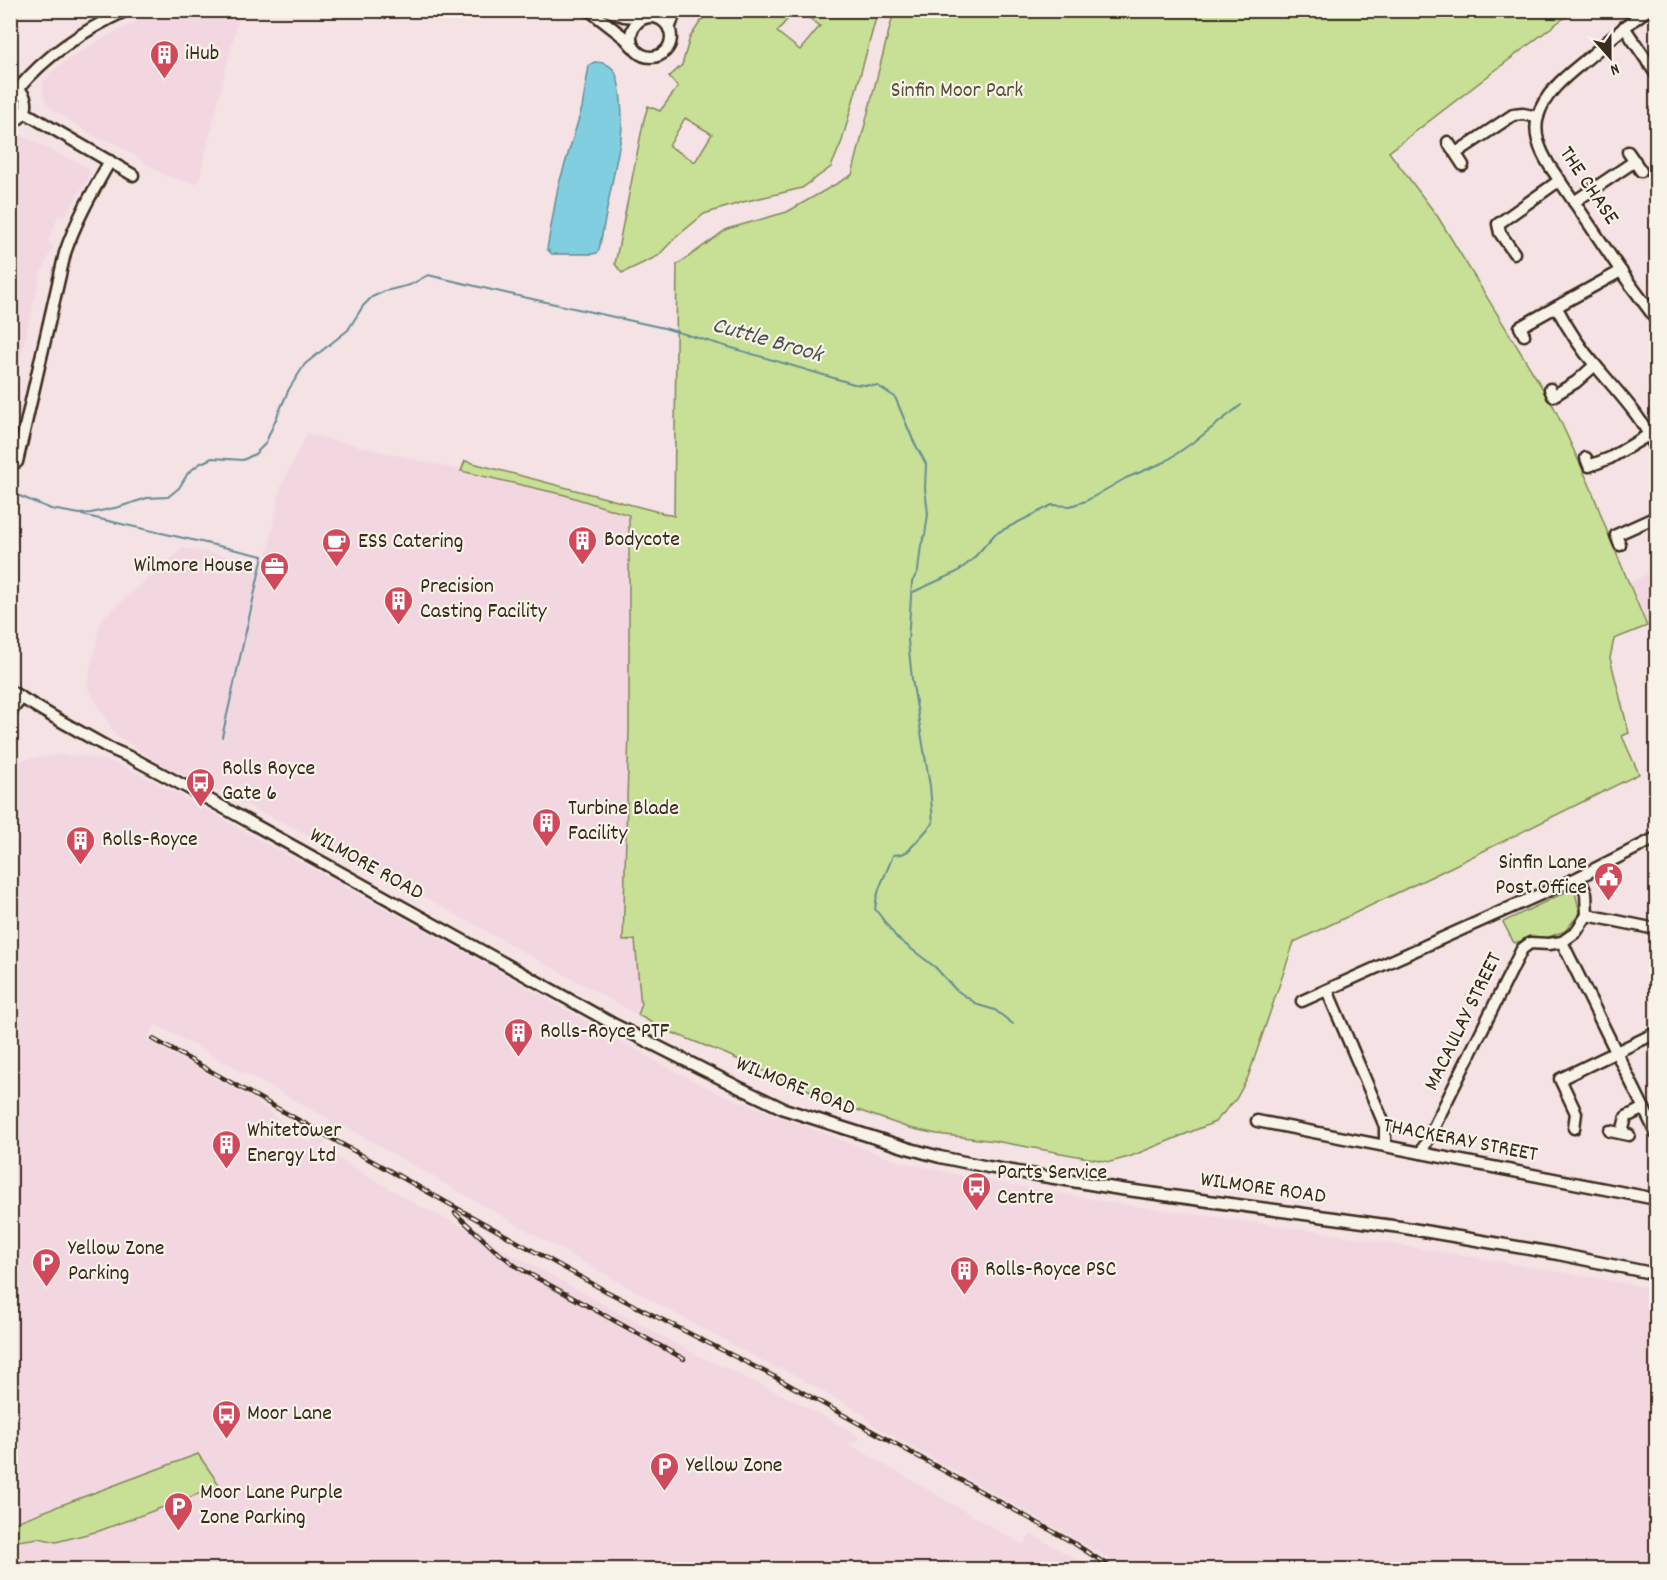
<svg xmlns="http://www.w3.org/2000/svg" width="1667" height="1580" viewBox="0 0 1667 1580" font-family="Dekko,sans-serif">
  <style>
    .built { fill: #f2d7e1 }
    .green { fill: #c7e096; stroke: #81855a; stroke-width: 1.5; fill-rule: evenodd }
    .water { fill: #82cee1; stroke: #668c93; stroke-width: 1.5 }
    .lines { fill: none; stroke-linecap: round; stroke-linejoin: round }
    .stream { stroke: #668c93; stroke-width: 2 }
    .minor-casing { stroke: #3b2a1e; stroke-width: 15 }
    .minor { stroke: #f7f3e8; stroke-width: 10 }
    .rail-casing { stroke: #3b2a1e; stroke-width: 4.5 }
    .rail { stroke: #f7f3e8; stroke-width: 2; stroke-dasharray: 7; stroke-linecap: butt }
    .labels { text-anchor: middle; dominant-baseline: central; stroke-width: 4.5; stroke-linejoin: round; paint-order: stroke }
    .poi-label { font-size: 22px; fill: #3b2a1e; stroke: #f7f3e8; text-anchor: start }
    .park-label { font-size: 22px; fill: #574e36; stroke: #f7f3e8 }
    .street-label { font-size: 22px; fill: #3b2a1e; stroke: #f7f3e8 }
    .water-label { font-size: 24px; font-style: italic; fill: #4d534f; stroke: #f7f3e8 }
  </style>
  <rect width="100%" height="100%" fill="#f4e2e4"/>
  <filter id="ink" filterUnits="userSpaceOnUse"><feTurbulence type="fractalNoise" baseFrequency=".0167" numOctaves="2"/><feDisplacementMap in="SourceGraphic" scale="12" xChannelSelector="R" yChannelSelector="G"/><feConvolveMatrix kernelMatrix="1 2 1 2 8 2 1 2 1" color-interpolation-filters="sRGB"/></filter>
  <g filter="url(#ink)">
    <g class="built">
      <path d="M166,11H240L198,184L166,176L112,141L98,139L55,111L46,103L43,93V81L50,73L66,61L103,38L142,19Z"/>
      <path d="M22,136L89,168V177L65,215L58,216L48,241L53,247L41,273L11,397L10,143Z"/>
      <path d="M307,434L565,495L629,515V730L623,940H635L641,1007L638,1015L328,844L162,765L115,734L87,686L101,620L183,548L266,563L281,486Z"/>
      <path d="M1656,569V645L1631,583Z"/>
      <path d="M56,755L84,756L113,762L152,780L493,968L659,1063L718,1093L900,1162L983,1180L1113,1203L1315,1231L1583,1276L1656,1289V1569H1128L870,1423L865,1415L780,1367L777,1369L644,1296L530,1232L343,1125L332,1135L324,1130L331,1120L155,1024L147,1040L257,1101L292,1131L310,1142L317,1136L325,1141L321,1148L426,1210L466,1228L476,1236L481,1231L499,1248L547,1273L691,1352L795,1401L825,1417L861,1438L849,1444L1023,1545L1031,1534L1094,1569H11L10,765L27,759Z"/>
    </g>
    <g class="green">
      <path d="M708,11H794L777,32L800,50L820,26L800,11H878L842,141L831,167L802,188L743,202L704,214L675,238L658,256L622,273L615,264L644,119L648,106L660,111L678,87L669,77L682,65L690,37ZM685,118L712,134L695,162L669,146Z"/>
      <path d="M894,11H1575L1557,23L1389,152L1438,217L1554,407L1591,488L1607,531L1647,626L1614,639L1610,658L1629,733L1622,736L1639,774L1441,872L1294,942L1248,1077L1236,1099L1215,1122L1129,1157L1110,1162L995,1141L937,1134L909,1128L849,1107L761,1070L726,1054L663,1029L638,1015L641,1007L635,940L623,941L629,730V515L565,495L461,471L465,461L674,516L677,265L727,229L787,212L852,175Z"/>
      <path d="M1574,888L1580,913L1565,931L1546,938L1534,937L1514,943L1503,922Z"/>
      <path d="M198,1454L220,1486L99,1531L56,1542L39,1538L11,1542V1527L13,1523Z"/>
    </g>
    <path class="water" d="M594,62C600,62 607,63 612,68C622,77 623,123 621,137L599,250L597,253L592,254H552L547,249L558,187L582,108L589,66Z"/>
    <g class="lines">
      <g class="stream">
        <path d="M10,492L51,509L80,514L91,513L119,507L147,498L168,497L179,488L188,473L199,464L212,458L243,460L255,454L265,444L289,389L305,364L348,330L363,306L372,297L385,291L410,285L428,275L505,293L664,328L854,384L878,386L895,397L913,440L926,464L925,488L928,514L925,535L921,545L918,571L912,582L908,641L912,679L930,786L933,823L908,851L902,854L893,855C886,876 877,886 875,909L897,938L935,967L955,989L978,1005L995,1010L1013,1024"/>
        <path d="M82,515L263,556L222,737"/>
        <path d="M911,593L957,572L972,560L995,534L1052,505L1070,506L1086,501L1126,478L1165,462L1199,438L1241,405"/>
        <path d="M10,942L11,945"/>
      </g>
      <defs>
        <g id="minor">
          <path d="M589,10L625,38L632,46"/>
          <path d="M605,10L624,16L645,18"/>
          <path d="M1647,10C1628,24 1610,39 1593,54C1572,72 1546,89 1538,116C1533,134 1540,150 1549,165L1627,280L1656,319"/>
          <circle cx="651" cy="37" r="20"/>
          <path d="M1624,27L1656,74"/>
          <path d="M669,29L676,10"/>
          <path d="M10,85C31,92 32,116 10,123"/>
          <path d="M19,88C48,53 86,29 127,10"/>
          <path d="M24,112L133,175"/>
          <path d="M1448,142L1463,165"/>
          <path d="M1628,152L1641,171"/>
          <path d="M1456,153L1513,115L1523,114L1538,117"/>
          <path d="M1574,202L1635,161"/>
          <path d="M1514,253L1500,233L1498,224L1560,180"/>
          <path d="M1557,308C1568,329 1580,348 1596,366C1618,393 1642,416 1656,449"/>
          <path d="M1524,335L1520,327L1621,271"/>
          <path d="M1550,389L1553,396L1576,382L1595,365"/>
          <path d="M1586,458L1589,466L1610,458L1650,434"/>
          <path d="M17,462L65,253C76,220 93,191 110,161"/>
          <path d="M1620,545L1616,535L1656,517"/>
          <path d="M10,691L57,719L109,748L134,759L190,789L615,1025L740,1088L784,1109L907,1148L940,1157L988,1167L1120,1189L1400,1227L1553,1253L1656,1274"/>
          <path d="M10,713L21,698"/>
          <path d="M1587,915L1656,929"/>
          <path d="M1562,942L1656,1133"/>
          <path d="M1327,990L1385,1126V1146"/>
          <path d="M1302,1001L1579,877L1656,838"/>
          <path d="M1257,1121L1656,1199"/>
          <path d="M1574,1128L1576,1113L1560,1079L1656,1033"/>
          <path d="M1610,1131L1629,1135"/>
          <path d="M1622,1133L1626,1117L1644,1108"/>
          <path d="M1421,1153L1522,949L1530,943L1549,944L1562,942L1576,932L1587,915L1586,893L1579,877"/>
        </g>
      </defs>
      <use href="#minor" class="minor-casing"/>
      <use href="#minor" class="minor"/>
      <defs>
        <g id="rail">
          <path d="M153,1039L602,1289L775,1377L1072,1542L1115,1570"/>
          <path d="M455,1213L495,1250L517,1267L684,1359"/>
        </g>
      </defs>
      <use href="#rail" class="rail-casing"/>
      <use href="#rail" class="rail"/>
    </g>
  </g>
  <defs>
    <symbol id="building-pin" viewBox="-11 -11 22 30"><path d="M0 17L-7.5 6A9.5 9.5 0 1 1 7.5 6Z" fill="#d1495b" stroke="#f7f3e8"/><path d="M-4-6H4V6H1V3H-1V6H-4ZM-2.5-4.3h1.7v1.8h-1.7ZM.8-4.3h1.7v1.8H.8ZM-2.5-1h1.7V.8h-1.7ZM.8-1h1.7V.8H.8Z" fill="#fff"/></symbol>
    <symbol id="cafe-pin" viewBox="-11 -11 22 30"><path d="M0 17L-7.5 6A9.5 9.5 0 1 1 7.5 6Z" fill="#d1495b" stroke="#f7f3e8"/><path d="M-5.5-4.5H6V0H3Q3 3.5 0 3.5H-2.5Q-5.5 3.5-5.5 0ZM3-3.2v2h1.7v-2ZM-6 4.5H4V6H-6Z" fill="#fff"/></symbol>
    <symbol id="office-pin" viewBox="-11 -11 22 30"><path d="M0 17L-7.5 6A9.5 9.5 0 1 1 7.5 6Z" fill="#d1495b" stroke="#f7f3e8"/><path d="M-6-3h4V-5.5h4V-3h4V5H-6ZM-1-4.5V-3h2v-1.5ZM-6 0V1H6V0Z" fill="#fff"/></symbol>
    <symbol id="bus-pin" viewBox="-11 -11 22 30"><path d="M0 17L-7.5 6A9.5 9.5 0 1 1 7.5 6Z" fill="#d1495b" stroke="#f7f3e8"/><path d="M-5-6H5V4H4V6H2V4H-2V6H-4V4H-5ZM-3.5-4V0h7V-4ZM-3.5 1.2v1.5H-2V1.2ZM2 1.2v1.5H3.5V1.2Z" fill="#fff"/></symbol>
    <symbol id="civic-pin" viewBox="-11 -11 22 30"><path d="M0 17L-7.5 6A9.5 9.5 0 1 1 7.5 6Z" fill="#d1495b" stroke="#f7f3e8"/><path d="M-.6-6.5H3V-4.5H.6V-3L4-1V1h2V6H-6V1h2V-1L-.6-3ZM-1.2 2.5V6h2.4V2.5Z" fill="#fff"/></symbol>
    <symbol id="parking-pin" viewBox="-11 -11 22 30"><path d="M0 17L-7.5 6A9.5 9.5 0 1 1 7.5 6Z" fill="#d1495b" stroke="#f7f3e8"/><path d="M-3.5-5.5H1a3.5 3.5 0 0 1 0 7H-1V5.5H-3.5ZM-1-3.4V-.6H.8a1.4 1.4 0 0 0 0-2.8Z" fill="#fff"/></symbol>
  </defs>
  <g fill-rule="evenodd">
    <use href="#building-pin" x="148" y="38" width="33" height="45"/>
    <use href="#building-pin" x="566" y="524" width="33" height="45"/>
    <use href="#cafe-pin" x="320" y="526" width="33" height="45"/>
    <use href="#office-pin" x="258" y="550" width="33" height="45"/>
    <use href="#building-pin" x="382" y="584" width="33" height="45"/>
    <use href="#bus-pin" x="184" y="766" width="33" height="45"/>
    <use href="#building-pin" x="530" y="806" width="33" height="45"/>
    <use href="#building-pin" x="64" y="824" width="33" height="45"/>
    <use href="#civic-pin" x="1592" y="860" width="33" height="45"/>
    <use href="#building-pin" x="502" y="1016" width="33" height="45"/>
    <use href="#building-pin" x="210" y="1128" width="33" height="45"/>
    <use href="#bus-pin" x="960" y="1170" width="33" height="45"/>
    <use href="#parking-pin" x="30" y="1246" width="33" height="45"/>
    <use href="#building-pin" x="948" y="1254" width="33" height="45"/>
    <use href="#bus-pin" x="210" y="1398" width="33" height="45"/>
    <use href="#parking-pin" x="648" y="1450" width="33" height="45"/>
    <use href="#parking-pin" x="162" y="1490" width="33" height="45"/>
  </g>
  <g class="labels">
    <g class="poi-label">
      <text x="185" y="54">iHub</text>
      <text x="604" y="540">Bodycote</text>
      <text x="358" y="542">ESS Catering</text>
      <text x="253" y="566" text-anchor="end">Wilmore House</text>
      <text x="420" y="587">Precision<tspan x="420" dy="25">Casting Facility</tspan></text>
      <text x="222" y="769">Rolls Royce<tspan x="222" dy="25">Gate 6</tspan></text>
      <text x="568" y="809">Turbine Blade<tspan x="568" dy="25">Facility</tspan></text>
      <text x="102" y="840">Rolls-Royce</text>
      <text x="1587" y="863" text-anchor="end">Sinfin Lane<tspan x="1587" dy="25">Post Office</tspan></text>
      <text x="540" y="1032">Rolls-Royce PTF</text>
      <text x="247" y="1131">Whitetower<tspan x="247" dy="25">Energy Ltd</tspan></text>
      <text x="997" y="1173">Parts Service<tspan x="997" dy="25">Centre</tspan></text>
      <text x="68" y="1249">Yellow Zone<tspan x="68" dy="25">Parking</tspan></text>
      <text x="985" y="1270">Rolls-Royce PSC</text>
      <text x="247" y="1414">Moor Lane</text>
      <text x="686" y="1466">Yellow Zone</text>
      <text x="200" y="1493">Moor Lane Purple<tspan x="200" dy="25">Zone Parking</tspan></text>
    </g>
    <g class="park-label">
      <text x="957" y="91">Sinfin Moor Park</text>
    </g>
    <g class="street-label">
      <text transform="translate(1588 186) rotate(56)">THE CHASE</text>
      <text transform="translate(366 865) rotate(29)">WILMORE ROAD</text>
      <text transform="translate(1464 1022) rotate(-64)">MACAULAY STREET</text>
      <text transform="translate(795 1087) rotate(22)">WILMORE ROAD</text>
      <text transform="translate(1460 1141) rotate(11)">THACKERAY STREET</text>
      <text transform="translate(1263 1189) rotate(8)">WILMORE ROAD</text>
    </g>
    <g class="water-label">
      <text transform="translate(767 341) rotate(16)">Cuttle Brook</text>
    </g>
  </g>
  <rect width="1667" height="1580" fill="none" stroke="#f7f3e8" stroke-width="36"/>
  <rect x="18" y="18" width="1631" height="1544" fill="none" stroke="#3b2a1e" stroke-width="2" filter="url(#ink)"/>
  <g transform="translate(1610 57) rotate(159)" stroke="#f7f3e8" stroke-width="4.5" paint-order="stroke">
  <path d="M0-4.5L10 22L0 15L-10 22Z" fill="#3b2a1e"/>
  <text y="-9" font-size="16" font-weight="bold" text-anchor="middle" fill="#3b2a1e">N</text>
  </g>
</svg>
